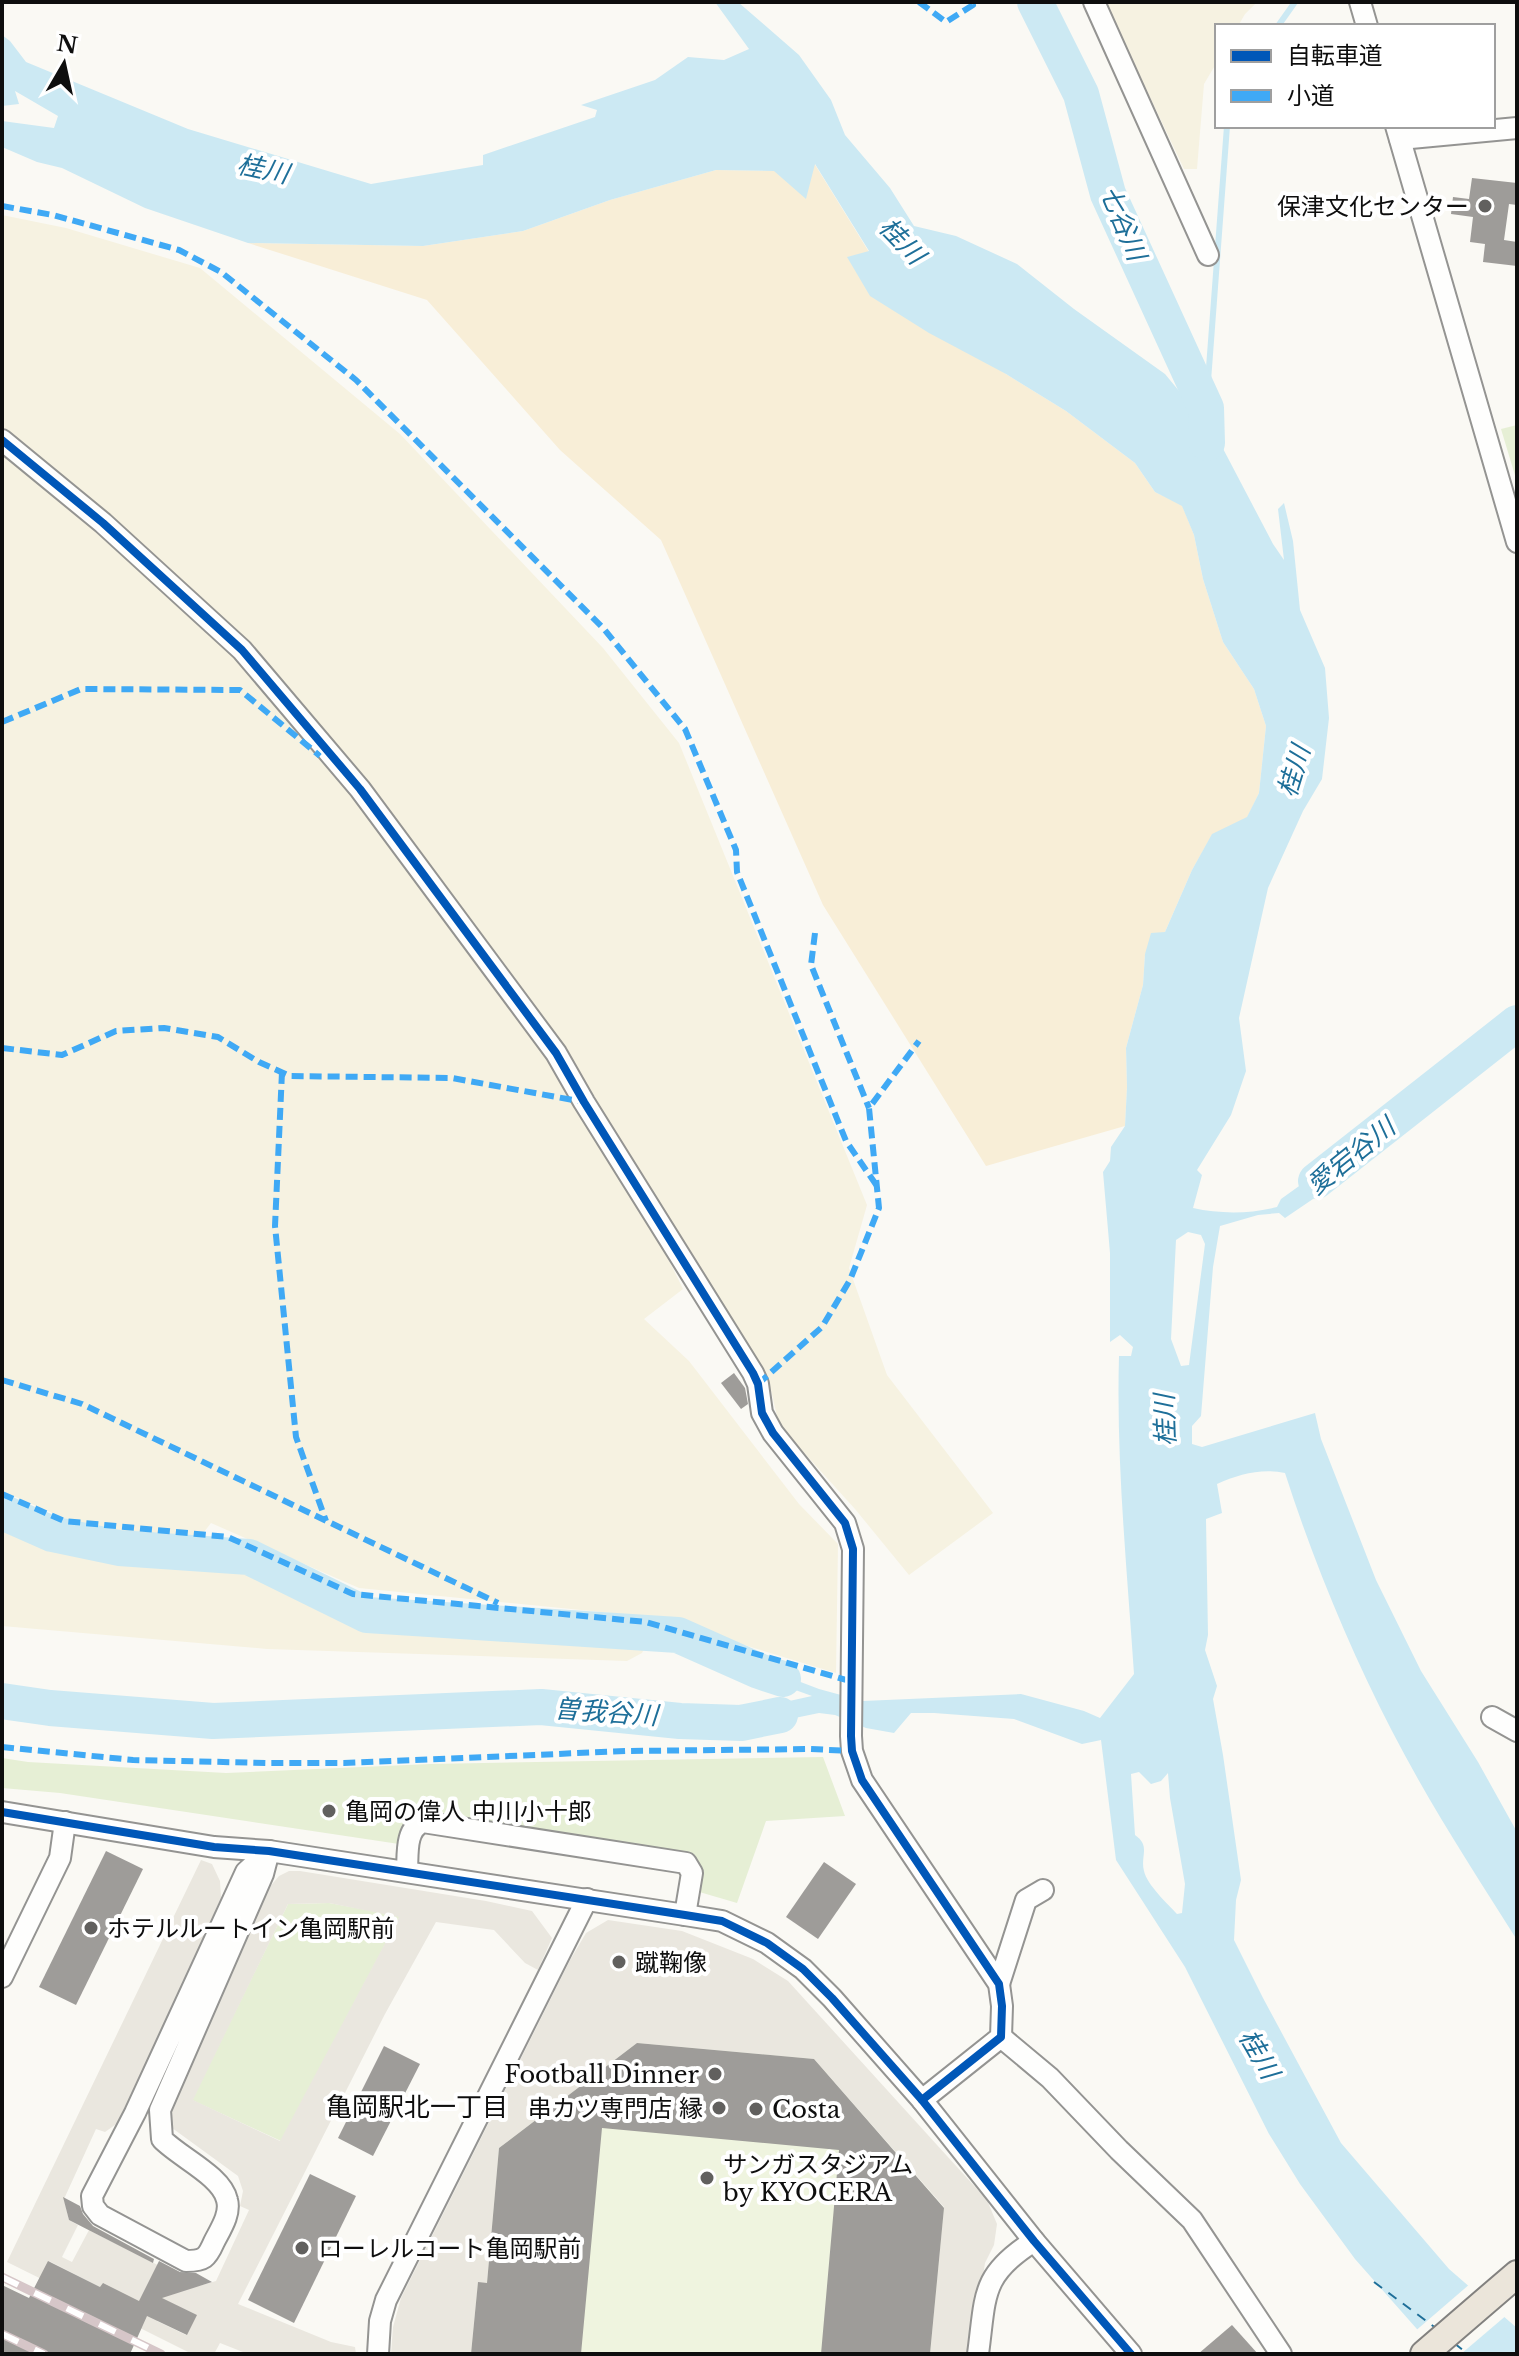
<svg xmlns="http://www.w3.org/2000/svg" width="1519" height="2356" viewBox="0 0 1519 2356" font-family="'Libre Baskerville','Noto Sans JP',serif">
  <style>
    .farmland { fill: #f6f2e1 }
    .green { fill: #e6efd5 }
    .sand { fill: #f8eed7 }
    .pitch { fill: #eff4df }
    .plaza { fill: #eae7df; fill-rule: evenodd }
    .water { fill: #cce9f3; fill-rule: evenodd }
    .pier { fill: #faf9f4 }
    .lines { fill: none; stroke-linecap: round; stroke-linejoin: round }
    .stream { stroke: #cce9f3; stroke-width: 6 }
    .river { stroke: #cce9f3; stroke-width: 36 }
    .ferry { stroke: #1e6f99; stroke-width: 2; stroke-dasharray: 10 8; stroke-linecap: butt }
    .building { fill: #9e9c99 }
    .minor-casing { stroke: #949492; stroke-width: 24 }
    .major-casing { stroke: #82817f; stroke-width: 30 }
    .minor { stroke: #fefefd; stroke-width: 20 }
    .major { stroke: #ebe5da; stroke-width: 26 }
    .rail-casing { stroke: #d6c6c8; stroke-width: 9 }
    .rail { stroke: #fff; stroke-width: 6; stroke-dasharray: 18; stroke-linecap: butt }
    .quiet { stroke: #3fa9f5; stroke-width: 6; stroke-dasharray: 12 6; stroke-linecap: butt }
    .cycleway-casing { stroke: #fff; stroke-width: 13 }
    .cycleway { stroke: #0057b8; stroke-width: 8 }
    .poi-dot { fill: #61605e; stroke: #fff; stroke-width: 3 }
    .labels { text-anchor: middle; dominant-baseline: central; stroke-width: 8; stroke-linejoin: round; paint-order: stroke }
    .poi-label { font-size: 24px; fill: #0e0e0e; stroke: #fff; text-anchor: start }
    .water-label { font-size: 26px; font-style: italic; fill: #1e6f99; stroke: #fff }
    .neighbourhood-label { font-size: 26px; fill: #0e0e0e; stroke: #fff }
  </style>
  <rect width="100%" height="100%" fill="#faf9f4"/>
  <g class="farmland">
    <path d="M1105,2H1257L1245,14L1238,26H1217V62L1204,84L1197,169H1184Z"/>
    <path d="M2,215L66,228L200,268L400,434L603,648L679,743L867,1205L849,1268L887,1375L993,1513L909,1575L855,1509L779,1425L771,1390L546,1020L333,740L228,624L54,471L2,433Z"/>
    <path d="M2,455L52,491L253,673L375,817L504,993L569,1091L656,1234L683,1289L644,1319L689,1361L799,1504L838,1544L836,1673L652,1617L359,1588L211,1523L197,1541L82,1526L2,1491Z"/>
    <path d="M2,1518L63,1545L240,1563L358,1620L647,1643L642,1653L627,1661L267,1649L2,1626Z"/>
  </g>
  <g class="green">
    <path d="M1517,425V482L1501,429Z"/>
    <path d="M823,1757L845,1816L766,1821L737,1903L696,1891L701,1874L420,1815C406,1822 400,1827 399,1844L60,1793L2,1788V1758L28,1762L226,1773L430,1764Z"/>
    <path d="M329,1903L400,1916L281,2141L192,2100L288,1904Z"/>
  </g>
  <path class="sand" d="M814,163L869,252L848,257L1006,374L1066,411L1135,463L1155,492L1182,505L1194,535L1203,579L1223,642L1254,689L1266,726L1259,793L1247,818L1212,835L1192,870L1165,932L1145,954L1143,985L1126,1048L1127,1087L1125,1126L986,1166L823,905L661,540L560,450L427,300L248,243L423,246L523,231L610,200L716,170L774,171Z"/>
  <path class="pitch" d="M637,2043L814,2059L944,2208L930,2354H471L478,2282L487,2283L499,2148Z"/>
  <g class="plaza">
    <path d="M201,1860L212,1864L220,1881L221,1898L122,2120L105,2132L96,2129L64,2199L69,2220L78,2225L62,2257L72,2262L89,2230L199,2286L216,2281L249,2210L240,2206L243,2191L238,2176L168,2125L167,2113L268,1889L279,1876L289,1871H300L486,1901L532,1911L552,1938L538,1970L525,1963L494,1930L436,1922L385,2014L238,2304L331,2342L355,2347L356,2354H248L220,2343L214,2354H192L118,2317L137,2306L49,2261L100,2308L7,2262ZM329,1903L399,1917L280,2141L193,2100L288,1904ZM167,2301L196,2315L186,2335L157,2321Z"/>
    <path d="M608,1920L682,1931L753,1959L788,1981L987,2200L997,2224L994,2245L985,2263L971,2354H930L944,2207L814,2059L637,2043L499,2148L487,2283H478L471,2354H391L393,2327L401,2298L569,1962L586,1933Z"/>
  </g>
  <path class="water" d="M715,2H738L799,55L831,100L845,135L890,188L914,226L956,236L1017,264L1074,309L1165,374L1184,397L1187,394L1145,305L1150,293L1186,358L1219,441L1273,544L1284,560L1278,509L1284,503L1293,541L1300,610L1325,668L1329,718L1322,779L1303,811L1268,888L1239,1018L1246,1071L1231,1115L1197,1170L1202,1175L1193,1208C1220,1214 1250,1214 1277,1207L1281,1199L1348,1151L1357,1153L1343,1170L1326,1177L1313,1199L1285,1218L1279,1213L1258,1215L1220,1226L1213,1267L1201,1416L1192,1426V1444L1202,1447L1315,1413L1321,1439L1376,1580L1421,1671L1478,1762L1517,1832V1940C1474,1872 1429,1803 1392,1731C1350,1650 1313,1560 1285,1473C1262,1468 1239,1474 1217,1484L1222,1513L1206,1519L1208,1635L1205,1650L1217,1686L1213,1699L1223,1755L1241,1880L1236,1900L1234,1940L1263,1998L1341,2143L1449,2269L1517,2328V2354H1439L1355,2259L1300,2184L1269,2134L1185,1967L1116,1860L1101,1740L1082,1744L1014,1719L934,1713H911L894,1733L866,1728L835,1715L819,1713L732,1731L735,1717L757,1712L762,1707L812,1696L759,1677L738,1666L740,1659L819,1689L863,1701L1021,1694L1084,1711L1100,1718L1134,1674C1127,1568 1116,1462 1119,1356H1131L1133,1347L1120,1335L1110,1342V1253L1103,1172L1110,1161L1111,1147L1125,1126L1127,1087L1126,1048L1143,985L1145,954L1151,933L1165,932L1192,870L1212,834L1247,817L1259,793L1266,726L1254,689L1223,642L1203,579L1194,535L1182,506L1155,492L1135,463L1066,411L1006,374L929,333L870,296L847,257L869,251L815,164L806,199L774,171L716,170L610,200L523,231L423,246L248,243L145,208L62,168L37,162L2,147V121L54,128L58,116L15,91L19,104L2,106V35L10,41L26,62L188,129L371,184L483,165V155L595,117L597,110L581,105L655,80L688,57L724,60L749,49ZM1188,1232L1201,1235L1205,1244L1189,1365L1181,1366L1171,1339L1176,1240ZM1139,1772L1151,1784L1161,1781L1168,1773L1170,1798L1185,1884L1182,1913L1177,1914C1168,1904 1147,1885 1144,1871C1140,1856 1151,1846 1135,1835L1131,1774Z"/>
  <path class="pier" d="M1471,2283L1508,2314L1461,2354H1433L1413,2333Z"/>
  <g class="lines">
    <g class="stream">
      <path d="M1278,26L1295,2"/>
      <path d="M1206,408L1227,126"/>
    </g>
    <g class="river">
      <path d="M1035,2L1081,94L1108,194L1206,408L1207,443"/>
      <path d="M1316,1181L1517,1023"/>
      <path d="M2,1512L52,1534L119,1548L249,1557L367,1615L678,1635L759,1671L783,1679"/>
      <path d="M2,1701L50,1708L213,1721L541,1707L680,1721L741,1723L780,1715"/>
    </g>
    <g class="ferry">
      <path d="M1374,2282L1437,2329"/>
      <path d="M1454,2343L1468,2354"/>
    </g>
  </g>
  <g class="building">
    <path d="M1472,178L1517,183V205L1509,204L1504,240L1517,242V266L1483,262L1485,244L1470,242L1473,217L1451,214L1453,197L1469,199Z"/>
    <path d="M734,1373L745,1388L748,1404L741,1409L721,1383Z"/>
    <path d="M106,1851L143,1869L76,2005L39,1987Z"/>
    <path d="M824,1862L856,1884L818,1939L786,1917Z"/>
    <path d="M637,2043L814,2059L944,2208L930,2354H821L839,2150L602,2128L581,2354H471L478,2282L487,2283L499,2148Z"/>
    <path d="M384,2046L420,2064L373,2156L338,2138Z"/>
    <path d="M310,2174L356,2196L294,2323L248,2300Z"/>
    <path d="M63,2197L80,2206L83,2214L93,2226L154,2259L153,2263L69,2220Z"/>
    <path d="M48,2261L100,2287L103,2283L139,2301L159,2261L180,2272L196,2273L212,2282L162,2298L197,2315L187,2335L147,2316L130,2354H2V2285L29,2298Z"/>
    <path d="M1232,2325L1258,2354H1198Z"/>
  </g>
  <g class="lines">
    <defs>
      <g id="minor">
        <path d="M1094,2L1208,255"/>
        <path d="M1360,2L1367,26"/>
        <path d="M1396,126L1517,542"/>
        <path d="M1400,139L1517,128"/>
        <path d="M2,440L103,523L242,650L360,789L556,1053L584,1102L753,1373L758,1384L762,1413L773,1433L845,1523L853,1549L851,1736L852,1751L862,1780L999,1984L1002,2006L1001,2037L922,2100"/>
        <path d="M1492,1717L1517,1731"/>
        <path d="M2,1812L214,1847L269,1851L685,1915L722,1921L767,1943L803,1969L832,1998L922,2100L1034,2241L1131,2354"/>
        <path d="M269,1851L263,1874L160,2110L162,2139C179,2157 222,2176 227,2200C231,2214 220,2230 214,2242C207,2258 204,2261 186,2261L100,2215L93,2206L92,2196L135,2113L246,1872Z"/>
        <path d="M407,1871C408,1854 405,1829 423,1822L686,1863L692,1873L685,1915"/>
        <path d="M2,1977L60,1858L65,1822"/>
        <path d="M999,1984L1026,1900L1043,1890"/>
        <path d="M1001,2037L1050,2078L1119,2150L1192,2220L1281,2354"/>
        <path d="M378,2354L380,2321L386,2300L587,1899"/>
        <path d="M978,2354C986,2296 980,2275 1034,2241"/>
      </g>
      <path id="major" d="M1424,2354L1517,2274"/>
    </defs>
    <use href="#minor" class="minor-casing"/>
    <use href="#major" class="major-casing"/>
    <use href="#minor" class="minor"/>
    <use href="#major" class="major"/>
    <defs>
      <g id="rail">
        <path d="M2,2277L161,2354"/>
        <path d="M2,2334L44,2354"/>
      </g>
    </defs>
    <use href="#rail" class="rail-casing"/>
    <use href="#rail" class="rail"/>
    <g class="quiet">
      <path d="M919,2L946,22L973,5L970,2"/>
      <path d="M2,206L53,215L179,250L221,272L356,380L604,629L685,729L736,850L737,872L846,1141L877,1186"/>
      <path d="M2,722L81,689L240,690L320,756"/>
      <path d="M815,933L811,965L869,1108"/>
      <path d="M2,1048L62,1055L116,1031L164,1028L218,1037L259,1062L290,1076L452,1078L584,1102"/>
      <path d="M282,1072L275,1226L296,1437L326,1521"/>
      <path d="M2,1380L82,1404L498,1603"/>
      <path d="M758,1384L822,1327L850,1280L879,1208L869,1108L919,1041"/>
      <path d="M2,1494L64,1521L228,1537L353,1594L646,1622L850,1681"/>
      <path d="M2,1747L133,1760L268,1763H344L627,1751L810,1749L852,1751"/>
    </g>
    <defs>
      <g id="cycleway">
        <path d="M2,440L103,523L242,650L360,789L556,1053L584,1102L753,1373L758,1384L762,1413L773,1433L845,1523L853,1549L851,1736L852,1751L862,1780L999,1984L1002,2006L1001,2037L922,2100"/>
        <path d="M2,1812L214,1847L269,1851L685,1915L722,1921L767,1943L803,1969L832,1998L922,2100L1034,2241L1131,2354"/>
      </g>
    </defs>
    <use href="#cycleway" class="cycleway-casing"/>
    <use href="#cycleway" class="cycleway"/>
  </g>
  <g class="poi-dot">
    <circle cx="1485" cy="206" r="8"/>
    <circle cx="329" cy="1811" r="8"/>
    <circle cx="91" cy="1928" r="8"/>
    <circle cx="619" cy="1962" r="8"/>
    <circle cx="715" cy="2074" r="8"/>
    <circle cx="719" cy="2108" r="8"/>
    <circle cx="756" cy="2109" r="8"/>
    <circle cx="707" cy="2178" r="8"/>
    <circle cx="302" cy="2248" r="8"/>
  </g>
  <g class="labels">
    <g class="poi-label">
      <text x="1469" y="206" text-anchor="end">保津文化センター</text>
      <text x="345" y="1811">亀岡の偉人 中川小十郎</text>
      <text x="107" y="1928">ホテルルートイン亀岡駅前</text>
      <text x="635" y="1962">蹴鞠像</text>
      <text x="699" y="2074" text-anchor="end">Football Dinner</text>
      <text x="703" y="2108" text-anchor="end">串カツ専門店 縁</text>
      <text x="772" y="2109">Costa</text>
      <text x="723" y="2164">サンガスタジアム<tspan x="723" dy="28">by KYOCERA</tspan></text>
      <text x="318" y="2248">ローレルコート亀岡駅前</text>
    </g>
    <g class="water-label">
      <text transform="translate(263 169) rotate(12)">桂川</text>
      <text transform="translate(1123 223) rotate(67)">七谷川</text>
      <text transform="translate(902 241) rotate(46)">桂川</text>
      <text transform="translate(1294 771) rotate(-73)">桂川</text>
      <text transform="translate(1351 1156) rotate(-39)">愛宕谷川</text>
      <text transform="translate(1165 1420) rotate(-92)">桂川</text>
      <text transform="translate(606 1712) rotate(4)">曽我谷川</text>
      <text transform="translate(1259 2054) rotate(60)">桂川</text>
    </g>
    <g class="neighbourhood-label">
      <text x="417" y="2107">亀岡駅北一丁目</text>
    </g>
  </g>
  <rect width="1519" height="2356" fill="none" stroke="#0e0e0e" stroke-width="8"/>
  <rect x="1215" y="24" width="280" height="104" fill="#ffffff" stroke="#9f9f9f" stroke-width="2"/>
  <rect x="1231" y="50" width="40" height="12" fill="#0057b8" stroke="#9f9f9f" stroke-width="2"/>
  <text x="1287" y="64" font-size="24" fill="#0e0e0e">自転車道</text>
  <rect x="1231" y="90" width="40" height="12" fill="#3fa9f5" stroke="#9f9f9f" stroke-width="2"/>
  <text x="1287" y="104" font-size="24" fill="#0e0e0e">小道</text>
  <g transform="translate(64 64) rotate(9)" stroke="#ffffff" stroke-width="6" paint-order="stroke">
  <path d="M0-6L14 30L0 20L-14 30Z" fill="#0e0e0e"/>
  <text y="-12" font-size="22" font-weight="bold" text-anchor="middle" fill="#0e0e0e">N</text>
  </g>
</svg>
